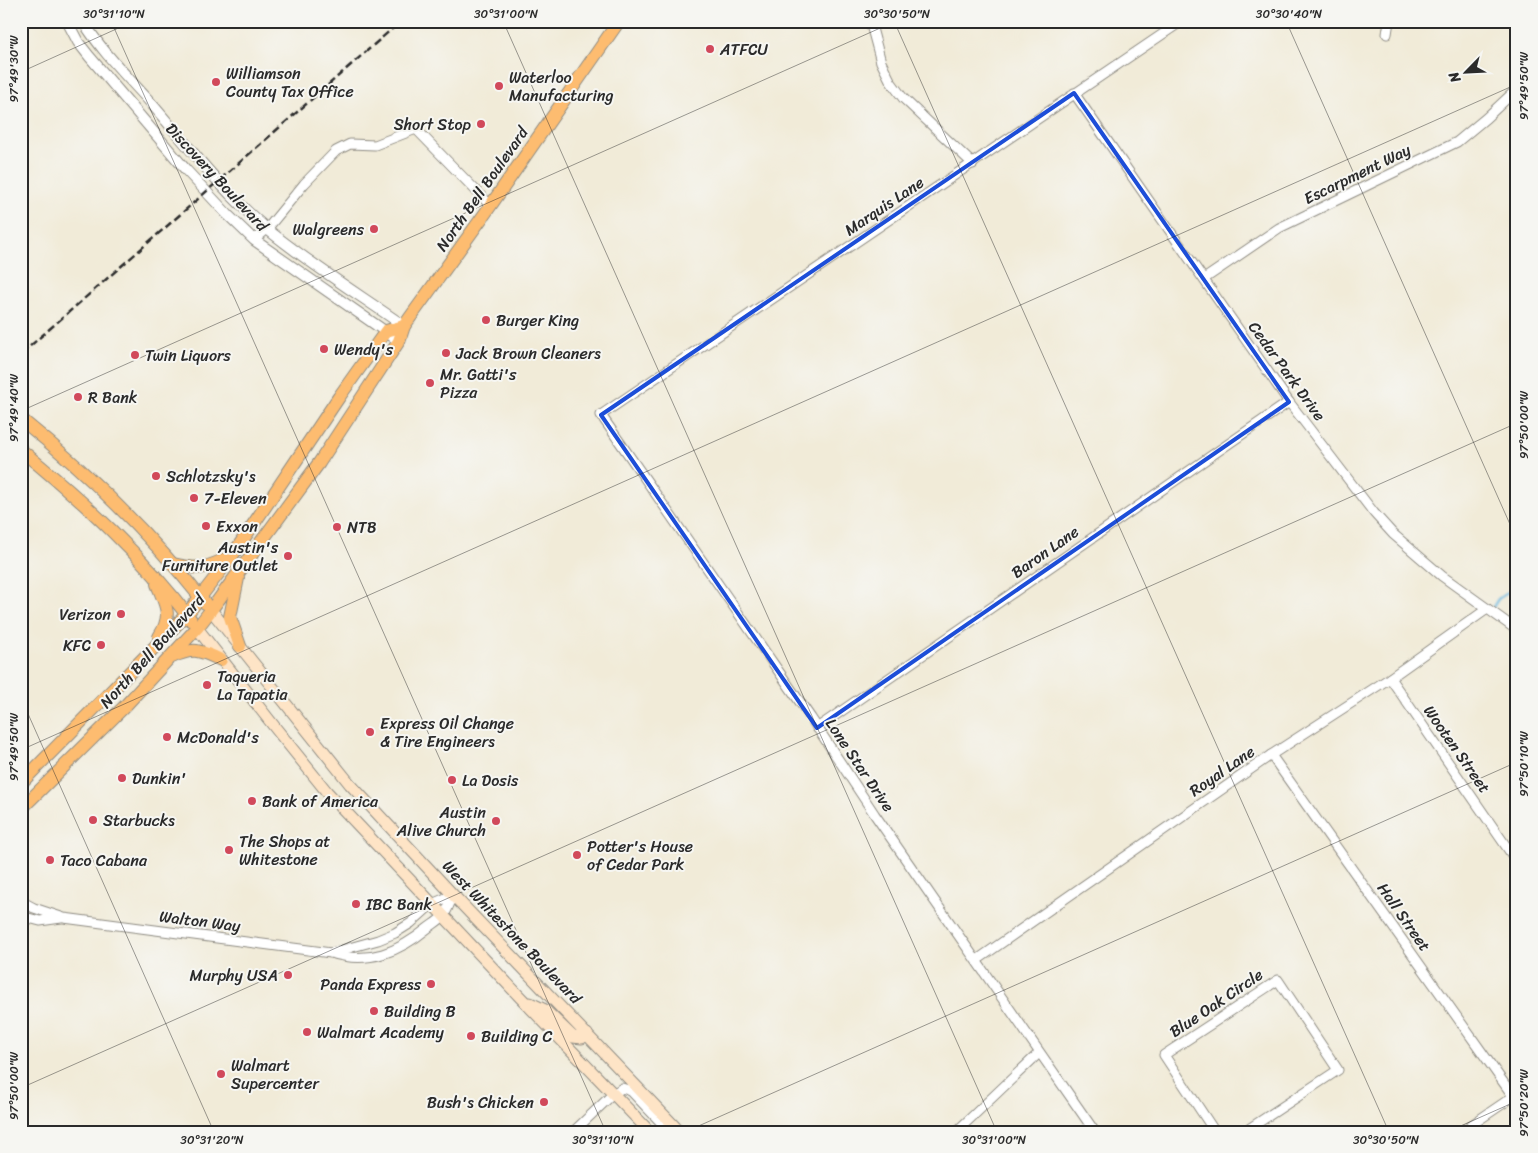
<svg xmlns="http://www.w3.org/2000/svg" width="1538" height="1153" viewBox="0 0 1538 1153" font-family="Sriracha,sans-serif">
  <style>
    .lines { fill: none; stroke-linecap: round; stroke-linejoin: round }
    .stream { stroke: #61b6de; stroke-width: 2.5 }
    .minor-casing { stroke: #8e8b82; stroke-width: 11 }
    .tertiary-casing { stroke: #8e8b82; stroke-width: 12 }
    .secondary-casing { stroke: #8e8b82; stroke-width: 13 }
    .primary-casing { stroke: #8e8b82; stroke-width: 14 }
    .minor { stroke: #fff; stroke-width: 9 }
    .tertiary { stroke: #fff; stroke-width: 10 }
    .secondary { stroke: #fee4c6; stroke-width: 11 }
    .primary { stroke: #fdbc70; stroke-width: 12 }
    .rail { stroke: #2b2b2b; stroke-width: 2.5; stroke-dasharray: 8 4; stroke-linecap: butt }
    .marked { fill: none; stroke: #1d4ed8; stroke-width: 4; stroke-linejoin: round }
    .ticks { fill: none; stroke: #2b2b2b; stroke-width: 1; stroke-opacity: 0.45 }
    .poi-dot { fill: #d1495b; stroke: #f6f6f2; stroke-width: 2 }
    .labels { text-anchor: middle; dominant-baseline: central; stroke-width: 4; stroke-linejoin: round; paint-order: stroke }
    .poi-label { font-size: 16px; fill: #2b2b2b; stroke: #f6f6f2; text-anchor: start }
    .street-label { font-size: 16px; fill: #2b2b2b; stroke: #f6f6f2 }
    .neatline { fill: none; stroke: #2b2b2b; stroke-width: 2 }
    .ticks-label { font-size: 12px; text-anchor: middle; fill: #2b2b2b }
  </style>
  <rect width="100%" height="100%" fill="#f6f6f2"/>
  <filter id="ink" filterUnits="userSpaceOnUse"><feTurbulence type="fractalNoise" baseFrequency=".02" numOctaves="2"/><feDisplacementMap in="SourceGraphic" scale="10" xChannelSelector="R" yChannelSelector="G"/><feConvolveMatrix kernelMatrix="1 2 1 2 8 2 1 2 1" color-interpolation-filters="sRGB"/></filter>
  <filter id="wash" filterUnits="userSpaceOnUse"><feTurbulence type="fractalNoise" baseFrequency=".0096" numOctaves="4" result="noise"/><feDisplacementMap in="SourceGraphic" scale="20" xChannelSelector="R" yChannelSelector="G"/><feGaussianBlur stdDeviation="1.12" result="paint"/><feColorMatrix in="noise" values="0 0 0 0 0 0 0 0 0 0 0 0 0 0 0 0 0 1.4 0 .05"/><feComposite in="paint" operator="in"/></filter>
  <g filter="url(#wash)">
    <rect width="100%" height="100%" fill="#f1ebd8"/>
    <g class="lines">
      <path class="stream" d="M1493,607L1498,599L1517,586"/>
    </g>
  </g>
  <g filter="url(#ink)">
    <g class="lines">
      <defs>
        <g id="minor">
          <path d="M870,21L881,62L891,82L903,98L973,164"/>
          <path d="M1387,34L1389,21"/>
          <path d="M1074,93L1289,402L1374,513L1393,534L1442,576L1517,630"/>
          <path d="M254,240L267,229L304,184L336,151L350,144L375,145L416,129L490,205"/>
          <path d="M1204,279L1279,228L1457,142L1486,118L1517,89"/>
          <path d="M1390,678L1517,862"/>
          <path d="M817,728L1289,402"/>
          <path d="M1271,755L1513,1096"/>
          <path d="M21,901L34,908L64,918L331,953C368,965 399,952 428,928C433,924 439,921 443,916C448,910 450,902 453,895"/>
          <path d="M21,916L40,921L61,918"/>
          <path d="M331,953L378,940L395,933L411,923L432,904L453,895"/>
          <path d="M977,960L1271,755L1390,678L1487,609"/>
          <path d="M573,1132L613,1094L622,1088L631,1091L670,1132"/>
          <path d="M956,1132L1039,1053"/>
          <path d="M1095,1132L875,815L811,718L601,415L1182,21"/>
          <path d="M1215,1132L1164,1055L1278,980L1338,1070L1244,1132"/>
          <path d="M1461,1132L1517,1094"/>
        </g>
        <g id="tertiary">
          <path d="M67,21L78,42L89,56L186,170L228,215L254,240L399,341"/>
          <path d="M83,21C102,52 127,76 151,103C188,146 223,192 267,229C310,264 358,294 404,326"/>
        </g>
        <g id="secondary">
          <path d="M211,610L350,784L453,895L680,1132"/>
          <path d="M197,628L277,730L327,792L520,997L650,1132"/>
          <path d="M530,1003L545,1010L573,1037L582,1038L587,1034"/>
        </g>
        <g id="primary">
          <path d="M21,419C89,474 151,535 205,603"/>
          <path d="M21,450C84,502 142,555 191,620"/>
          <path d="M173,564C200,570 205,569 230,557"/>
          <path d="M238,578L230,617L240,646"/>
          <path d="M157,584C166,606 173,615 159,637"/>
          <path d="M172,657C194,647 200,650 221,660"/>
          <path d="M21,783L187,614L232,556L339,397L386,331L404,326"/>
          <path d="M21,809L125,706L197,628L211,610L319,463L399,341L404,326L484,215L619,21"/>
        </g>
      </defs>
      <use href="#minor" class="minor-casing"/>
      <use href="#tertiary" class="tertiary-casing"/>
      <use href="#secondary" class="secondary-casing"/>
      <use href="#primary" class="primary-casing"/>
      <use href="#minor" class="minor"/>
      <use href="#tertiary" class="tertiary"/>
      <use href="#secondary" class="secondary"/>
      <use href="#primary" class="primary"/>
      <path class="rail" d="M21,354L401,21"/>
    </g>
  </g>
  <path class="marked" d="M1074,93L1289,402L817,728L601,415Z"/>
  <path class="ticks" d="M111,21L606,1132M503,21L997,1132M894,21L1389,1132M1286,21L1517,540M21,72L134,21M21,411L896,21M21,698L214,1132M21,750L1517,84M21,1088L1517,423M685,1132L1517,762M1447,1132L1517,1101"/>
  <g class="poi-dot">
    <circle cx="710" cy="49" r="5"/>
    <circle cx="216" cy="82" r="5"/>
    <circle cx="499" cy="86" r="5"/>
    <circle cx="481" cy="124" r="5"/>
    <circle cx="374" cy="229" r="5"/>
    <circle cx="486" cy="320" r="5"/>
    <circle cx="324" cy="349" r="5"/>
    <circle cx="446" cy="353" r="5"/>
    <circle cx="135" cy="355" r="5"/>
    <circle cx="430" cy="383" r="5"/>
    <circle cx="78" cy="397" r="5"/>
    <circle cx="156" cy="476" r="5"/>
    <circle cx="194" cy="498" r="5"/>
    <circle cx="206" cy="526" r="5"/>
    <circle cx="337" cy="527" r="5"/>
    <circle cx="288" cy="556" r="5"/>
    <circle cx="121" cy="614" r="5"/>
    <circle cx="101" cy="645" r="5"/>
    <circle cx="207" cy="685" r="5"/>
    <circle cx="370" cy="732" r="5"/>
    <circle cx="167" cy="737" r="5"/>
    <circle cx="122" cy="778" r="5"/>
    <circle cx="452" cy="780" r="5"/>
    <circle cx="252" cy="801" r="5"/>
    <circle cx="93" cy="820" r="5"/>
    <circle cx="496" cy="821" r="5"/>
    <circle cx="229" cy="850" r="5"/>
    <circle cx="577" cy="855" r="5"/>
    <circle cx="50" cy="860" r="5"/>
    <circle cx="356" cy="904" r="5"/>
    <circle cx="288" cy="975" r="5"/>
    <circle cx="431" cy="984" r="5"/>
    <circle cx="374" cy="1011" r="5"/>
    <circle cx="307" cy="1032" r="5"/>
    <circle cx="471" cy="1036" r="5"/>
    <circle cx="221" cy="1074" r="5"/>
    <circle cx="544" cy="1102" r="5"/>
  </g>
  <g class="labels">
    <g class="poi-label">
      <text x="720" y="49">ATFCU</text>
      <text x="226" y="73">Williamson<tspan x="226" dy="18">County Tax Office</tspan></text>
      <text x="509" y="77">Waterloo<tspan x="509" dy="18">Manufacturing</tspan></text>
      <text x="471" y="124" text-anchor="end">Short Stop</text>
      <text x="364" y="229" text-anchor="end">Walgreens</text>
      <text x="496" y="320">Burger King</text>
      <text x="334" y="349">Wendy's</text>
      <text x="456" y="353">Jack Brown Cleaners</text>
      <text x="145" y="355">Twin Liquors</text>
      <text x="440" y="374">Mr. Gatti's<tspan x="440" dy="18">Pizza</tspan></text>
      <text x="88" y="397">R Bank</text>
      <text x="166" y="476">Schlotzsky's</text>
      <text x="204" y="498">7-Eleven</text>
      <text x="216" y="526">Exxon</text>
      <text x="347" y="527">NTB</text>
      <text x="278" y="547" text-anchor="end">Austin's<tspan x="278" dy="18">Furniture Outlet</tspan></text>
      <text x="111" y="614" text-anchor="end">Verizon</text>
      <text x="91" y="645" text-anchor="end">KFC</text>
      <text x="217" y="676">Taqueria<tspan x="217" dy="18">La Tapatia</tspan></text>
      <text x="380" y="723">Express Oil Change<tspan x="380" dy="18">&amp; Tire Engineers</tspan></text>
      <text x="177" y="737">McDonald's</text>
      <text x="132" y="778">Dunkin'</text>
      <text x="462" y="780">La Dosis</text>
      <text x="262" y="801">Bank of America</text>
      <text x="486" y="812" text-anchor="end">Austin<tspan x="486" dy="18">Alive Church</tspan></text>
      <text x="103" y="820">Starbucks</text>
      <text x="239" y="841">The Shops at<tspan x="239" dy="18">Whitestone</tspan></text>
      <text x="587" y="846">Potter's House<tspan x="587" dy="18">of Cedar Park</tspan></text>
      <text x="60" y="860">Taco Cabana</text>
      <text x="366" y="904">IBC Bank</text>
      <text x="278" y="975" text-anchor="end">Murphy USA</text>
      <text x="421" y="984" text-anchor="end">Panda Express</text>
      <text x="384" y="1011">Building B</text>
      <text x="317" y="1032">Walmart Academy</text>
      <text x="481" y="1036">Building C</text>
      <text x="231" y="1065">Walmart<tspan x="231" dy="18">Supercenter</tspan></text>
      <text x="534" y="1102" text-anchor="end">Bush's Chicken</text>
    </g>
    <g class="street-label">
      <text transform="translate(1357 174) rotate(-26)">Escarpment Way</text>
      <text transform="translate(217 177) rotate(47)">Discovery Boulevard</text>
      <text transform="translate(482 189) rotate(-55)">North Bell Boulevard</text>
      <text transform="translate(884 206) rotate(-34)">Marquis Lane</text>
      <text transform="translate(1287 371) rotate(54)">Cedar Park Drive</text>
      <text transform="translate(1045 552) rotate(-35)">Baron Lane</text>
      <text transform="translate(152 651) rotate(-48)">North Bell Boulevard</text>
      <text transform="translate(1457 749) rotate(55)">Wooten Street</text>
      <text transform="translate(860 765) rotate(56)">Lone Star Drive</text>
      <text transform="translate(1222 771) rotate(-35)">Royal Lane</text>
      <text transform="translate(1404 917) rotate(55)">Hall Street</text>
      <text transform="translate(200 921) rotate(7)">Walton Way</text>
      <text transform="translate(512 932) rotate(46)">West Whitestone Boulevard</text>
      <text transform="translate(1216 1003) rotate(-34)">Blue Oak Circle</text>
    </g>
  </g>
  <rect width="1538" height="1153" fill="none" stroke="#f6f6f2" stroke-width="55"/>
  <g transform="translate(1466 72) rotate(246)" stroke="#f6f6f2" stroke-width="4" paint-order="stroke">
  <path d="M0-4L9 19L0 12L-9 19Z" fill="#2b2b2b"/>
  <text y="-8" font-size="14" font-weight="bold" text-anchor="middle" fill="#2b2b2b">N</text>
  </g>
  <rect x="28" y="28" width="1482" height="1098" class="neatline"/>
  <g class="ticks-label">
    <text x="114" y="18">30°31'10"N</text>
    <text x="506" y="18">30°31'00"N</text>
    <text x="897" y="18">30°30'50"N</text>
    <text x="1289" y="18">30°30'40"N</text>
    <text transform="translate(14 69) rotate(-90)" y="4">97°49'30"W</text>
    <text transform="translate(1524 86) rotate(-90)" y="4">97°49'50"W</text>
    <text transform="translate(14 408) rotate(-90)" y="4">97°49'40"W</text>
    <text transform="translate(1524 425) rotate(-90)" y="4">97°50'00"W</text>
    <text transform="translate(14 747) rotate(-90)" y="4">97°49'50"W</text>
    <text transform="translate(1524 764) rotate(-90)" y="4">97°50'10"W</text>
    <text transform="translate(14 1086) rotate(-90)" y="4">97°50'00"W</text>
    <text transform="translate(1524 1103) rotate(-90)" y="4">97°50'20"W</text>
    <text x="212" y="1144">30°31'20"N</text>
    <text x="603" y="1144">30°31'10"N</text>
    <text x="994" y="1144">30°31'00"N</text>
    <text x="1386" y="1144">30°30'50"N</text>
  </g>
</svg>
